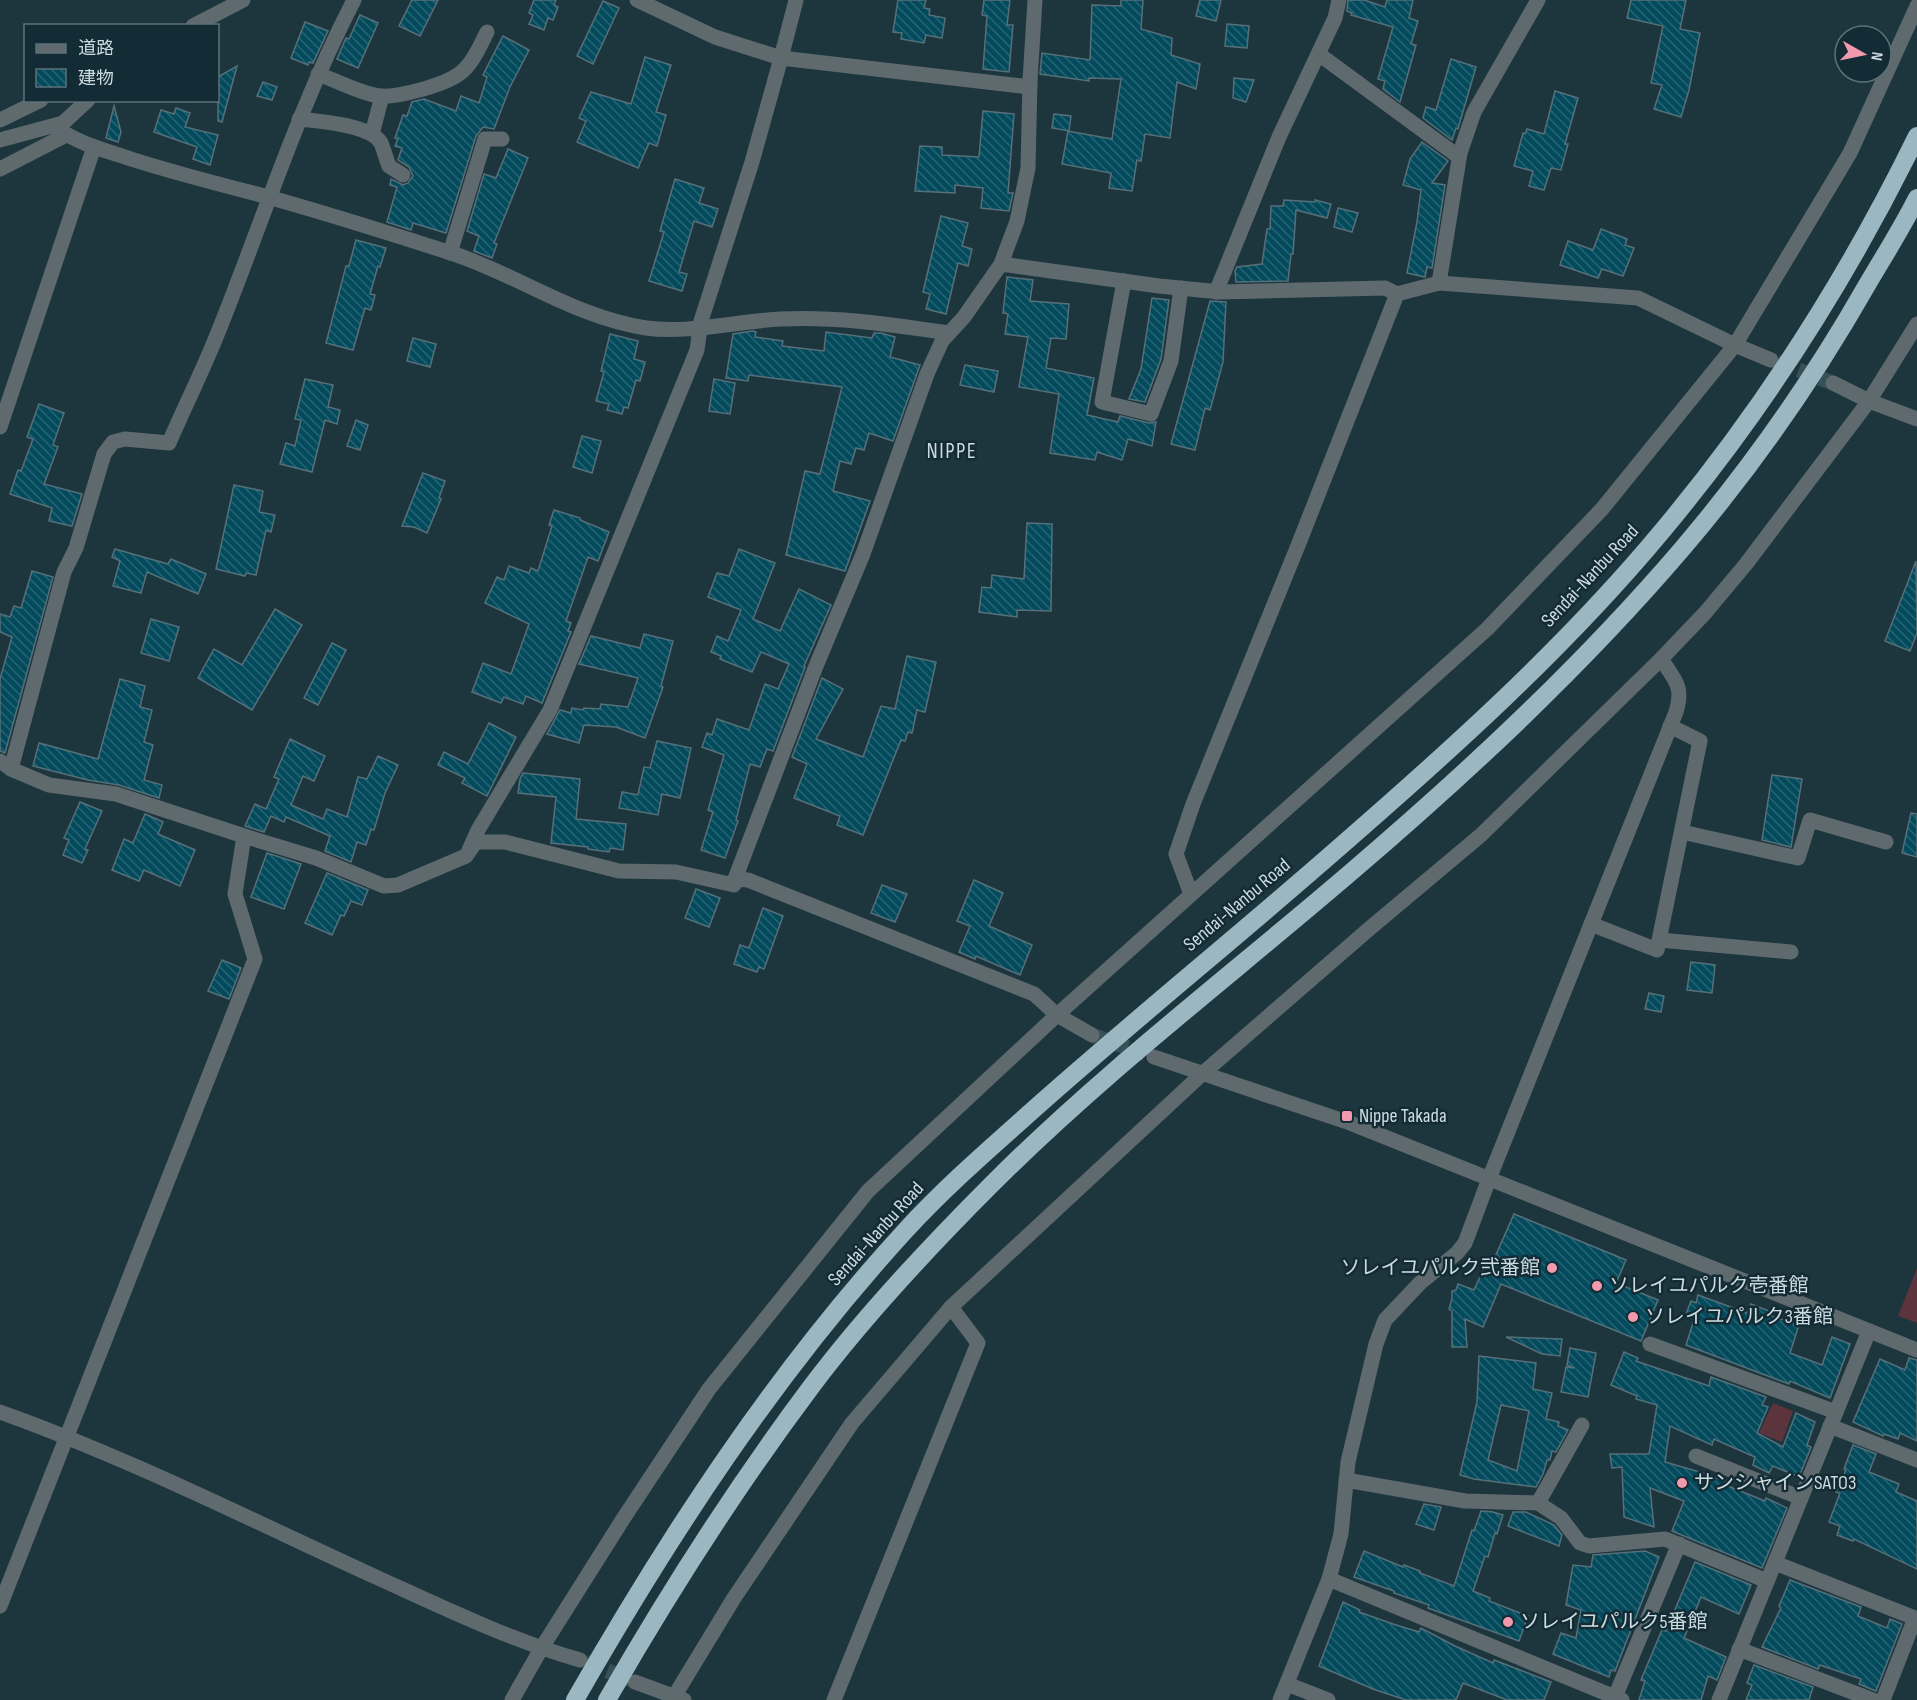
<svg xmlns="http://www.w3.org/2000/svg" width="1917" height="1700" viewBox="0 0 1917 1700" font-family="'Sofia Sans Condensed','Noto Sans JP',sans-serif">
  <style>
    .green { fill: #5c343d }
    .building { fill: url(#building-back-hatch); stroke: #56707a; stroke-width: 1.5; fill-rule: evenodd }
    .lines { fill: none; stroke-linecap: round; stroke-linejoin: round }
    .minor-tunnel { stroke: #374f56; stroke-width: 15; stroke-dasharray: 15 8; stroke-linecap: butt }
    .minor { stroke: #5f6a6e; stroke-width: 15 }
    .highway { stroke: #9bb7c2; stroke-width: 18 }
    .poi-dot { fill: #f29aad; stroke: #132b34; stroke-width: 2 }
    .labels { text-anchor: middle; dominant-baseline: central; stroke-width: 5; stroke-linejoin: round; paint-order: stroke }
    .street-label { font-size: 20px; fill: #ccdbe0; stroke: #132b34 }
    .poi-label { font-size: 20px; fill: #ccdbe0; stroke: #132b34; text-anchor: start }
    .quarter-label { font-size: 22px; letter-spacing: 1.5px; fill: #ccdbe0; stroke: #132b34 }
  </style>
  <defs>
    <pattern id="building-back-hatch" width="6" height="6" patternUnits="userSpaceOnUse" patternTransform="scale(1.5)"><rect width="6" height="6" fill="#034a5c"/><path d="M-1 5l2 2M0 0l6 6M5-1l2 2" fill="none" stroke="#276473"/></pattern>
  </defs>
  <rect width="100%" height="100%" fill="#1d363e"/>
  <g class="green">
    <path d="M1917,1268V1323L1898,1316Z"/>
    <path d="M1773,1403L1793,1411L1782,1442L1759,1433Z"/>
  </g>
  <g class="building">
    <path d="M412,0H438L420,36L399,26Z"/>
    <path d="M534,0H556L554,5L558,7L553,20L548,18L544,30L529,24L533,15L529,13Z"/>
    <path d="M898,0H926L924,8L930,9L929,15L945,18L942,38L926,35L924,43L901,39L902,33L893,32Z"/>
    <path d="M984,0H1010L1007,25H1013L1009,72L983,69L987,16L982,15Z"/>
    <path d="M1121,0H1143L1141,29L1172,38L1171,55L1200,64L1196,89L1177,82L1170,138L1145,134L1141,161L1137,160L1132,191L1109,188L1111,173L1062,164L1068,131L1112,139L1121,79L1089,78V81L1040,74L1042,53L1090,60L1092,5L1121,6Z"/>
    <path d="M1200,0H1221L1216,21L1196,16Z"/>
    <path d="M1348,0H1364L1385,7L1387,0H1413L1409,18L1418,21L1411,44L1416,45L1400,102L1383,89L1385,81L1378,79L1393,27L1351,15L1352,13L1347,11Z"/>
    <path d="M1631,0H1686L1680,29L1700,33L1689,90L1681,117L1654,109L1662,85L1651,83L1663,26L1627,18Z"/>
    <path d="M603,1L619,8L593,64L577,56Z"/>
    <path d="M360,15L378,23L358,68L337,59L346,38L349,39Z"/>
    <path d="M305,22L328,31L313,63L309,62L308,65L291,58Z"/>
    <path d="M1227,24L1249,26L1247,48L1225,46Z"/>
    <path d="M503,36L529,50L510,87L494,129L483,127L476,136L446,233L413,223L411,230L387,222L397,187L390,185L391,179L403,185L408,183L413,176L409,167L398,160L402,148L395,146L398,139L395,138L403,115L407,116L412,102L424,99L456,111L461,96L479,103L487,77L483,75Z"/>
    <path d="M645,57L671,65L656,112L666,115L657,146L649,143L638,168L577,142L586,121L579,118L591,92L631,104Z"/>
    <path d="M1451,59L1476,67L1459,125L1458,129L1456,128L1452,140L1423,118L1426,107L1436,110Z"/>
    <path d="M237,66L222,122L218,121V77Z"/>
    <path d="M1234,78L1254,80L1246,102L1233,98Z"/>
    <path d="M263,82L277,87L272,100L257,96Z"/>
    <path d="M1555,91L1578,98L1565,144H1568L1561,170L1551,168L1544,190L1529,186L1533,171L1514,166L1523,133L1525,134L1527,129L1544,134Z"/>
    <path d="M114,106L121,132L118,142L106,138Z"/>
    <path d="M176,108L190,113L185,127L218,135L210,165L193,159L197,147L154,132L161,110L174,114Z"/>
    <path d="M983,111L1014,114L1008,193H1013L1009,211L981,208L983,188L955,185V193L915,191L920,146L942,147V155L979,157Z"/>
    <path d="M1054,114L1071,116L1069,131L1052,128Z"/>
    <path d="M1422,142L1448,161L1432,183L1445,185L1432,268L1427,267L1425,277L1407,273L1417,222L1421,190L1403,185L1410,159Z"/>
    <path d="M508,149L528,158L494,243L497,244L492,258L474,251L479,236L467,231L484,174L496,178Z"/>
    <path d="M675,179L704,188L699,203L718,209L712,227L694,221L679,272L687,274L682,291L649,281L664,232L660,231Z"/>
    <path d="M1284,200L1315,202V200L1331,204L1327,218L1296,210L1293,254H1291L1288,281L1236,282L1235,271L1237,267L1262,264L1267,229H1270L1271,206H1283Z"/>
    <path d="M1338,208L1358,213L1352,232L1334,227Z"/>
    <path d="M941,216L968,223L962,246L972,249L968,266L958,263L946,314L926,309L930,294L923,292Z"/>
    <path d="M1601,229L1627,239L1625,245L1634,248L1623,276L1602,269L1598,278L1560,265L1568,241L1593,250Z"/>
    <path d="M356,240L386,248L380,267L378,266L370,294L375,295L371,310L365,308L353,350L326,343L346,266H349Z"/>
    <path d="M1007,277L1033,280L1030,301L1069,304L1066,339L1051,338L1046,368L1094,378L1087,415L1118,422L1120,416L1149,423L1156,422L1152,446L1128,439L1122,460L1097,452L1095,460L1050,453L1059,394L1019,387L1028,337L1005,334L1008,314L1003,313Z"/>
    <path d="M1152,298L1169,300L1161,359L1145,402L1129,399L1141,369Z"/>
    <path d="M1210,301L1226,302L1223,362L1210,410L1205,408L1195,450L1171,444Z"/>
    <path d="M753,331L756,332L755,337L783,341L782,346L824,351L826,332L872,338L874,333H881L895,337L890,357L920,365L893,441L869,433L864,450L856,448L851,464L840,461L833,491L870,501L845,571L786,555L805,471L820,474L842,387L749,375L748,381L726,378L733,334Z"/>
    <path d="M610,334L638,341L634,359L645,362L640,381L636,380L628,408L624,407L622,414L607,410L609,404L596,401L604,372L601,371Z"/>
    <path d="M413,338L436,344L430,367L407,361Z"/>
    <path d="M965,365L998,371L994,392L960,385Z"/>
    <path d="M305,379L333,385L328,407L340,410L337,424L325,420L312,472L280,464L286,443L295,446L301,420L295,419Z"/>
    <path d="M714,379L735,383L730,414L709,411Z"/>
    <path d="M39,404L64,413L53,445L58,447L44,484L82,494L72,526L49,521L52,508L10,494L18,470L21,471L33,439L27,437Z"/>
    <path d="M356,420L368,425L360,450L347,446Z"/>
    <path d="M582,436L601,441L592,473L573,467Z"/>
    <path d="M423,473L445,481L439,498L441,499L427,533L414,527L402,526Z"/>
    <path d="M234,485L263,491L259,512L275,515L271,532L266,530L256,575L246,573L245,576L216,569Z"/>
    <path d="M554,510L580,518V520L609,532L598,561L588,557L566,621L571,623L568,631L571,632L542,703L526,696L523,704L504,697L501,703L472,692L483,663L511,674L529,624L485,603L497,577L504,580L509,566L529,573L531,568L538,571L552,526L549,525Z"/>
    <path d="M1027,523L1052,524L1051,611L1017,610V617L979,612L982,587L991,588L992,575L1024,579Z"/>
    <path d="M115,549L168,564L171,559L206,574L198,594L147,572L141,593L113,586L120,561L112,557Z"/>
    <path d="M739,549L775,563L753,619L780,631L799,589L831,605L804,666L805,667L773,751L767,749L760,767L750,764L736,820L738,821L725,858L701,850L713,812L708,810L724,755L702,747L707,733L712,735L717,719L749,730L765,684L778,689L789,664L761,652L752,672L720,659L721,656L711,652L717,636L728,641L741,610L708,597L717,573L729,576Z"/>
    <path d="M1916,561L1917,633L1910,651L1885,641Z"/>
    <path d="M32,571L53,577L5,753L0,751V679L12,637L0,632V614L10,617L14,606L21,608Z"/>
    <path d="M275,609L302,625L252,710L198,678L214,649L242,665Z"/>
    <path d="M151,619L179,627L169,661L141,653Z"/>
    <path d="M644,634L673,641L661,686L663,687L645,738L616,727L584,725L579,743L547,734L560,710L571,713L572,708L583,710L584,708L600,709L601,704L628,707L638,678L579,664L591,636L640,648Z"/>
    <path d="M332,643L346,650L318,705L304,698Z"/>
    <path d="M907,656L936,662L925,712L917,710L912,733L908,732L905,741L901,740L863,835L837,825L840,816L794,798L807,764L792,757L822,678L843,689L816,739L863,757L881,706L895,709Z"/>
    <path d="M120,679L145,686L140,707L152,710L144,742L153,745L144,780L162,785L159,798L119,785L88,780L33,766L39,743L98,759Z"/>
    <path d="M489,723L516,737L487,796L462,783L465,778L438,765L444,752L468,764Z"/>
    <path d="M290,739L325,756L314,781L303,776L291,805L323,819L327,809L347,817L358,777L367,779L378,756L398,765L385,793L374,830L371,829L366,845L357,842L351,862L325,851L330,836L286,817L284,822L271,816L264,832L245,826L255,804L266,809L279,779L274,777Z"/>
    <path d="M657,741L691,748L680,798L662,794L658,815L619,808L622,792L638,795L644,767L650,768Z"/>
    <path d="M523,773L580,779L576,819L626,824L623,850L610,848L609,852L588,849V847L551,843L556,797L518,793L520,779Z"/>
    <path d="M1772,775L1802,779L1791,847L1762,840Z"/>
    <path d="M80,802L102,811L85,849L88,850L82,863L63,855L69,840L64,838Z"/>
    <path d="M1911,813L1917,814V857L1902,853Z"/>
    <path d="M145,814L163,822L158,834L195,850L180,886L144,870L139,881L112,870L124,839L133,843Z"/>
    <path d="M267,853L301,864L284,909L251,897Z"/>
    <path d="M327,873L368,890L362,905L351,901L344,916L341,915L332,935L305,923Z"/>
    <path d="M974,880L1003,893L989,926L1032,945L1020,975L976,956L975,959L959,952L970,926L957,921Z"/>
    <path d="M882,885L907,894L895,922L871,913Z"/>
    <path d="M696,889L720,898L709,927L685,918Z"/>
    <path d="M763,908L783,916L764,969L759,967L757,972L734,964L740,945L749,948Z"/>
    <path d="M222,960L241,968L229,999L208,991Z"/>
    <path d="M1691,962L1715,965L1712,993L1687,990Z"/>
    <path d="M1649,993L1664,996L1661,1012L1645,1009Z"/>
    <path d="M1514,1214L1626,1260L1616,1283L1658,1300L1641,1341L1501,1284L1483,1327L1465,1319L1467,1347H1452V1311L1449,1309L1452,1299V1291L1456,1290L1458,1284L1474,1290L1486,1264L1491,1266Z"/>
    <path d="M1698,1295L1747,1313L1751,1304L1769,1311L1768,1315L1799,1325L1790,1353L1822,1365L1832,1337L1850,1344L1830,1398L1790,1381L1789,1384L1686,1345L1695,1317L1686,1314L1691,1301L1696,1303Z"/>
    <path d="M1506,1337L1562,1339L1560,1356L1542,1354Z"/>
    <path d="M1570,1348L1596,1353L1588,1397L1561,1392L1566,1367L1574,1368L1567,1365Z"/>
    <path d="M1624,1352L1638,1358L1636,1361L1709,1386L1711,1377L1766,1397L1762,1405L1768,1407L1757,1433L1783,1447L1796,1413L1815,1422L1807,1445L1811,1447L1799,1477L1773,1466L1769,1473L1753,1465L1755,1457L1714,1439L1712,1445L1670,1426L1665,1462L1710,1475L1729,1483L1728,1486L1765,1501L1766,1498L1787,1508L1762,1568L1672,1531L1684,1501L1650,1488L1654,1527L1624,1517L1622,1467L1612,1468L1610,1454H1649L1657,1405L1636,1399L1637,1396L1611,1385Z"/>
    <path d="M1479,1356L1536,1363L1533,1389L1552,1393L1546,1419L1559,1422L1558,1426L1568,1430L1556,1452L1552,1451L1550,1460H1547L1543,1474L1536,1487L1474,1479L1460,1475L1477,1402ZM1501,1405L1529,1411L1517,1471L1488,1460Z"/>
    <path d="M1909,1358L1917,1360V1441L1900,1433L1898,1439L1884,1434L1883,1436L1853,1422L1880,1359L1905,1370Z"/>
    <path d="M1853,1445L1876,1454L1869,1472L1899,1484L1896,1492L1917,1501V1569L1854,1539L1853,1541L1837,1535L1840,1526L1829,1522L1840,1493L1836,1492L1846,1470L1844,1469Z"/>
    <path d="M1424,1504L1441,1507L1434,1530L1416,1524Z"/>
    <path d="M1481,1511L1493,1512L1503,1515L1497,1534L1495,1533L1488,1557L1485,1556L1473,1591L1490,1598L1489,1601L1528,1616L1519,1641L1428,1608L1429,1605L1394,1593V1591L1354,1577L1364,1551L1403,1567L1404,1565L1420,1571V1573L1454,1586L1472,1530L1474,1531Z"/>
    <path d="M1513,1512H1526L1554,1525L1562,1535L1559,1546L1508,1526Z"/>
    <path d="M1645,1551L1659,1557L1615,1671L1611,1670L1609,1677L1553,1654L1561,1633L1576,1638L1581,1610L1566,1605L1573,1565L1591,1567L1593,1555Z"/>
    <path d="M1695,1562L1751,1585L1739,1614L1701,1597L1684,1638L1726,1657L1717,1680L1708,1676L1701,1700H1639L1645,1681L1641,1680L1662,1630L1666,1631Z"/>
    <path d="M1790,1580L1861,1607L1858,1616L1887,1628L1890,1619L1902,1624L1876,1691L1859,1684L1861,1679L1820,1665L1818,1669L1762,1647L1781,1608L1779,1606Z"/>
    <path d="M1343,1602L1360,1610L1359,1612L1393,1624L1419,1632L1421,1628L1455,1646L1493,1663L1494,1660L1551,1682L1544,1700H1507L1463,1683L1456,1700H1406L1373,1689L1319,1666Z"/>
    <path d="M1754,1665L1813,1687L1809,1700H1746L1752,1685L1747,1683Z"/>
  </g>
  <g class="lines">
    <g class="minor-tunnel">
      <path d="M1777,362L1833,383"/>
      <path d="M1092,1035L1145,1054"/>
      <path d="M586,1662L630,1680"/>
    </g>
    <g class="minor">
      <path d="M796,0L781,58L1030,87"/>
      <path d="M193,26L243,0"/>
      <path d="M1320,55L1459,157"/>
      <path d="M318,74C338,81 358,93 379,96C397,98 444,85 459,74C472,65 480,46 487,32"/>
      <path d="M299,119C319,121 371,125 381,143C384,150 386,159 389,166L403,175"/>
      <path d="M0,120L41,100"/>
      <path d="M54,126C76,143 104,150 131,159C172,172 214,183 257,194C323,212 389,233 454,254C520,276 575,317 646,328C687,334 739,321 781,319C837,316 893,325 949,333"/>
      <path d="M372,134L382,96"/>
      <path d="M0,140L63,123L88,100"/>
      <path d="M0,169L66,135"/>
      <path d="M450,253L485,139H502"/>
      <path d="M1001,264L1159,286L1220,292L1385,288L1397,294"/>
      <path d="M1124,281L1102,402L1151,414L1171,361L1181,288"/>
      <path d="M1439,283L1460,153L1474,112L1538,0"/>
      <path d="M1216,292L1279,137L1335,18L1339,0"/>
      <path d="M1833,383L1869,401L1917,419"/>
      <path d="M0,427L94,147"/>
      <path d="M0,761L11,769L49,785L116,794L244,836L316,858L384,886L398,885L466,856L476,842H505L619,871L676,872L734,885L735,879L748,880L1034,994L1057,1015L1092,1035"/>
      <path d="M11,769L64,572L76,548L104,454L113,442L125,439L169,443C185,406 204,368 219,330C263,220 299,106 354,0"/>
      <path d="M1682,832L1798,858L1810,820L1886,842"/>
      <path d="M469,850L478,830L550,710L697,350L701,321L752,162L781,58L715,37L637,0"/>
      <path d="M735,879L816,666L863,554L927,374L942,341L964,317L1001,264L1017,221L1028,168L1030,81L1035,0"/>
      <path d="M1191,894L1176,854L1193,804L1299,543L1397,294L1439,283L1638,298L1735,345L1771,360"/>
      <path d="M1591,924L1657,950L1700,741L1670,726"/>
      <path d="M1660,940L1791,952"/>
      <path d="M1154,1057L1350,1123L1917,1350"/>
      <path d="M1650,1344L1836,1412"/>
      <path d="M0,1412C129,1458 253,1521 378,1578C444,1608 510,1640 580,1660"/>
      <path d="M1830,1426L1917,1460"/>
      <path d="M1696,1456L1801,1498"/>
      <path d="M1346,1480L1465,1501L1538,1503L1561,1518L1580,1543L1589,1546L1665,1539L1767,1581"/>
      <path d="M1538,1503L1582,1425"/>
      <path d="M1775,1563L1915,1618L1883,1700"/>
      <path d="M1329,1579L1622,1700"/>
      <path d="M0,1606L255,959L235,894L244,836"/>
      <path d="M1739,1649L1873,1700"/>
      <path d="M635,1682L684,1700"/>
      <path d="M1287,1684L1328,1700"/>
      <path d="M1615,1697L1679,1544"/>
      <path d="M512,1700L541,1649L623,1519L709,1389L868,1191L1057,1015L1487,629L1602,509L1735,345L1850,153L1917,6"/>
      <path d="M672,1700L734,1598L852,1423L951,1307L1202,1074L1369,929L1481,835L1661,659L1705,613L1746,564L1869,401L1917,324"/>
      <path d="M834,1700L978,1343L951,1307"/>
      <path d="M1280,1700L1329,1579L1341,1534L1348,1462L1376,1344L1385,1320L1420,1283L1457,1253L1465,1243L1489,1179L1676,712C1684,687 1675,680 1661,659"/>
      <path d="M1719,1700L1869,1331"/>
    </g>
    <g class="highway">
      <path d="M575,1700C670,1534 775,1373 905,1231C947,1185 995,1144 1042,1102C1138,1017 1238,936 1335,851C1450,751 1565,648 1663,530C1763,410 1848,277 1917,136"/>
      <path d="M607,1700C669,1592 736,1487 811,1387C865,1315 928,1248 992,1184C1104,1072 1230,976 1350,873C1467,773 1581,667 1682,549C1751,468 1814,378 1867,285C1884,256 1902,228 1917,198"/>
    </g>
  </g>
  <g class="poi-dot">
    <rect x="1341" y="1110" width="12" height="12" rx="3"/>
    <circle cx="1552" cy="1268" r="6"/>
    <circle cx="1597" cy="1286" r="6"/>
    <circle cx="1633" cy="1317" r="6"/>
    <circle cx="1682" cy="1483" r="6"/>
    <circle cx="1508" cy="1622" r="6"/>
  </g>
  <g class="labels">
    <g class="street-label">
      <text transform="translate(1590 576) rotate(-47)">Sendai-Nanbu Road</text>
      <text transform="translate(1237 905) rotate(-40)">Sendai-Nanbu Road</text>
      <text transform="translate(876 1234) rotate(-48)">Sendai-Nanbu Road</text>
    </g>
    <g class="poi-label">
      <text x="1359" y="1116">Nippe Takada</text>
      <text x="1540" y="1268" text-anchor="end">ソレイユパルク弐番館</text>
      <text x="1609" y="1286">ソレイユパルク壱番館</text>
      <text x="1645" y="1317">ソレイユパルク3番館</text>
      <text x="1694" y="1483">サンシャインSATO3</text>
      <text x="1520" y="1622">ソレイユパルク5番館</text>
    </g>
    <g class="quarter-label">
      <text x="952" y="451">NIPPE</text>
    </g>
  </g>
  <rect x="24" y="24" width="195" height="78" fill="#132b34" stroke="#5d7179" stroke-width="1.5"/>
  <rect x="36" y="44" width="30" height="9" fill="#5f6a6e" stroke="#5d7179" stroke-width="1.5"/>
  <text x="78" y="54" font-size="18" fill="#ccdbe0">道路</text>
  <rect x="36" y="69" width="30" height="18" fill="url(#building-back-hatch)" stroke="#5d7179" stroke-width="1.5"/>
  <text x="78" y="84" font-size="18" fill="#ccdbe0">建物</text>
  <g transform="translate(1863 54) rotate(99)"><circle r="28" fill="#132b34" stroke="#5d7179" stroke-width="1.5"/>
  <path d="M0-4.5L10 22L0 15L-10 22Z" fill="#f29aad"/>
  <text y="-9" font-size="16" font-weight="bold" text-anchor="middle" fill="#ccdbe0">N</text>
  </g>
</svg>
